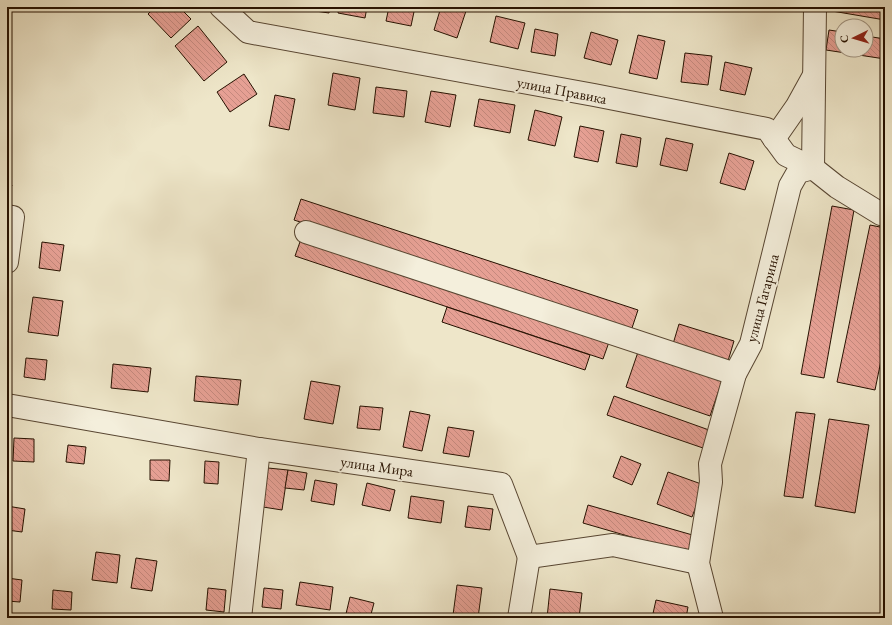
<svg xmlns="http://www.w3.org/2000/svg" width="892" height="625" viewBox="0 0 892 625" font-family="'EB Garamond',serif">
  <style>
    .building { fill: url(#building-back-hatch); stroke: #261100 }
    .lines { fill: none; stroke-linecap: round; stroke-linejoin: round }
    .minor-casing { stroke: #584632; stroke-width: 24 }
    .minor { stroke: #f4efdc; stroke-width: 22 }
    .labels { text-anchor: middle; dominant-baseline: central; stroke-width: 4; stroke-linejoin: round; paint-order: stroke }
    .street-label { font-size: 15px; fill: #261100; stroke: #f4efdc }
  </style>
  <defs>
    <pattern id="building-back-hatch" width="6" height="6" patternUnits="userSpaceOnUse"><rect width="6" height="6" fill="#e6a094"/><path d="M-1 5l2 2M0 0l6 6M5-1l2 2" fill="none" stroke="#c5897e"/></pattern>
  </defs>
  <rect width="100%" height="100%" fill="#eee6c9"/>
  <filter id="stains"><feTurbulence type="fractalNoise" baseFrequency=".005" numOctaves="4"/><feColorMatrix values="0 0 0 0 .2 0 0 0 0 .09 0 0 0 0 .02 0 0 0 .5 -.17"/></filter>
  <radialGradient id="worn" r=".72"><stop offset=".6" stop-color="#630" stop-opacity="0"/><stop offset="1" stop-color="#630" stop-opacity=".3"/></radialGradient>
  <g class="building">
    <path d="M155,7H179L191,19L171,38L148,14Z"/>
    <path d="M302,7H330L329,13L302,9Z"/>
    <path d="M339,7H367L365,18L338,13Z"/>
    <path d="M389,7H415L411,26L386,21Z"/>
    <path d="M441,7H452L466,11L457,38L434,30Z"/>
    <path d="M833,7H885V20L832,11Z"/>
    <path d="M496,16L525,23L518,49L490,42Z"/>
    <path d="M198,26L227,62L204,81L175,46Z"/>
    <path d="M535,29L558,34L555,56L531,52Z"/>
    <path d="M829,30L842,32V50H866V36L885,39V59L826,50Z"/>
    <path d="M591,32L618,40L611,65L584,58Z"/>
    <path d="M638,35L665,41L657,79L629,73Z"/>
    <path d="M685,53L712,56L708,85L681,82Z"/>
    <path d="M725,62L752,68L745,95L720,90Z"/>
    <path d="M333,73L360,78L355,110L328,105Z"/>
    <path d="M244,74L257,94L230,112L217,92Z"/>
    <path d="M376,87L407,91L404,117L373,113Z"/>
    <path d="M431,91L456,95L450,127L425,122Z"/>
    <path d="M275,95L295,99L289,130L269,126Z"/>
    <path d="M479,99L515,105L510,133L474,126Z"/>
    <path d="M535,110L562,117L555,146L528,140Z"/>
    <path d="M580,126L604,131L598,162L574,157Z"/>
    <path d="M621,134L641,138L637,167L616,163Z"/>
    <path d="M666,138L693,144L687,171L660,165Z"/>
    <path d="M729,153L754,161L745,190L720,183Z"/>
    <path d="M7,183L12,185L7,199Z"/>
    <path d="M301,199L638,310L631,331L294,220Z"/>
    <path d="M832,206L854,210L824,378L801,374Z"/>
    <path d="M870,225L885,228V341L875,390L837,382Z"/>
    <path d="M301,239L609,342L603,359L295,256Z"/>
    <path d="M42,242L64,245L60,271L39,268Z"/>
    <path d="M33,297L63,301L58,336L28,332Z"/>
    <path d="M447,307L590,355L585,370L442,322Z"/>
    <path d="M679,324L734,341L728,361L673,344Z"/>
    <path d="M638,352L722,381L710,416L626,387Z"/>
    <path d="M26,358L47,360L45,380L24,377Z"/>
    <path d="M113,364L151,368L148,392L111,388Z"/>
    <path d="M196,376L241,380L238,405L194,401Z"/>
    <path d="M311,381L340,386L333,424L304,419Z"/>
    <path d="M614,396L709,430L703,448L607,415Z"/>
    <path d="M360,406L383,408L380,430L357,428Z"/>
    <path d="M410,411L430,415L422,451L403,447Z"/>
    <path d="M796,412L815,414L803,498L784,496Z"/>
    <path d="M829,419L869,425L855,513L815,506Z"/>
    <path d="M448,427L474,431L469,457L443,453Z"/>
    <path d="M14,438L34,439V462L13,461Z"/>
    <path d="M68,445L86,447L84,464L66,462Z"/>
    <path d="M621,456L641,464L632,485L613,477Z"/>
    <path d="M150,460H170L169,481L150,480Z"/>
    <path d="M205,461L219,462L218,484L204,483Z"/>
    <path d="M268,468L288,470L282,510L263,507Z"/>
    <path d="M288,470L307,473L304,490L285,488Z"/>
    <path d="M668,472L704,485L692,517L657,504Z"/>
    <path d="M315,480L337,484L334,505L311,501Z"/>
    <path d="M367,483L395,490L390,511L362,505Z"/>
    <path d="M411,496L444,501L441,523L408,518Z"/>
    <path d="M588,505L696,536L690,554L583,523Z"/>
    <path d="M7,506L25,509L22,532L7,530Z"/>
    <path d="M468,506L493,509L490,530L465,527Z"/>
    <path d="M96,552L120,555L117,583L92,580Z"/>
    <path d="M136,558L157,561L152,591L131,588Z"/>
    <path d="M7,578L22,580L20,602L7,601Z"/>
    <path d="M300,582L333,587L330,610L296,605Z"/>
    <path d="M457,585L482,588L478,618L453,615Z"/>
    <path d="M208,588L226,590L224,612L206,610Z"/>
    <path d="M264,588L283,590L281,609L262,607Z"/>
    <path d="M550,589L582,593L579,618H547Z"/>
    <path d="M53,590L72,592L71,610L52,609Z"/>
    <path d="M350,597L374,603L370,618H345Z"/>
    <path d="M656,600L688,607L686,618H652Z"/>
  </g>
  <g class="lines">
    <defs>
      <g id="minor">
        <path d="M221,7L248,32L594,95L767,129L786,155L813,168L837,187L881,214L885,215"/>
        <path d="M774,139L797,106L813,77"/>
        <path d="M7,216L13,217L7,262"/>
        <path d="M306,232L735,374"/>
        <path d="M7,405L259,449L501,484L529,557L613,545L698,563"/>
        <path d="M240,618L259,449"/>
        <path d="M519,618L529,557"/>
        <path d="M712,618L698,563L711,482L710,464L735,374L751,344L790,186L798,172L813,168L815,7"/>
      </g>
    </defs>
    <use href="#minor" class="minor-casing"/>
    <use href="#minor" class="minor"/>
  </g>
  <g class="labels">
    <g class="street-label">
      <text transform="translate(562 90) rotate(11)">улица Правика</text>
      <text transform="translate(762 298) rotate(-75)">улица Гагарина</text>
      <text transform="translate(377 466) rotate(8)">улица Мира</text>
    </g>
  </g>
  <rect width="892" height="625" fill="none" stroke="#eee6c9" stroke-width="24"/>
  <rect x="8" y="8" width="876" height="609" fill="none" stroke="#261100" stroke-width="2"/>
  <rect x="12" y="12" width="868" height="601" fill="none" stroke="#261100"/>
  <g transform="translate(854 38) rotate(265)"><circle r="19" fill="#f4efdc" stroke="#a29684"/>
  <path d="M0-3L7 15L0 10L-7 15Z" fill="#8f2418"/>
  <text y="-6" font-size="11" font-weight="bold" text-anchor="middle" fill="#261100">С</text>
  </g>
  <rect width="100%" height="100%" filter="url(#stains)"/>
  <rect width="100%" height="100%" fill="url(#worn)"/>
</svg>
